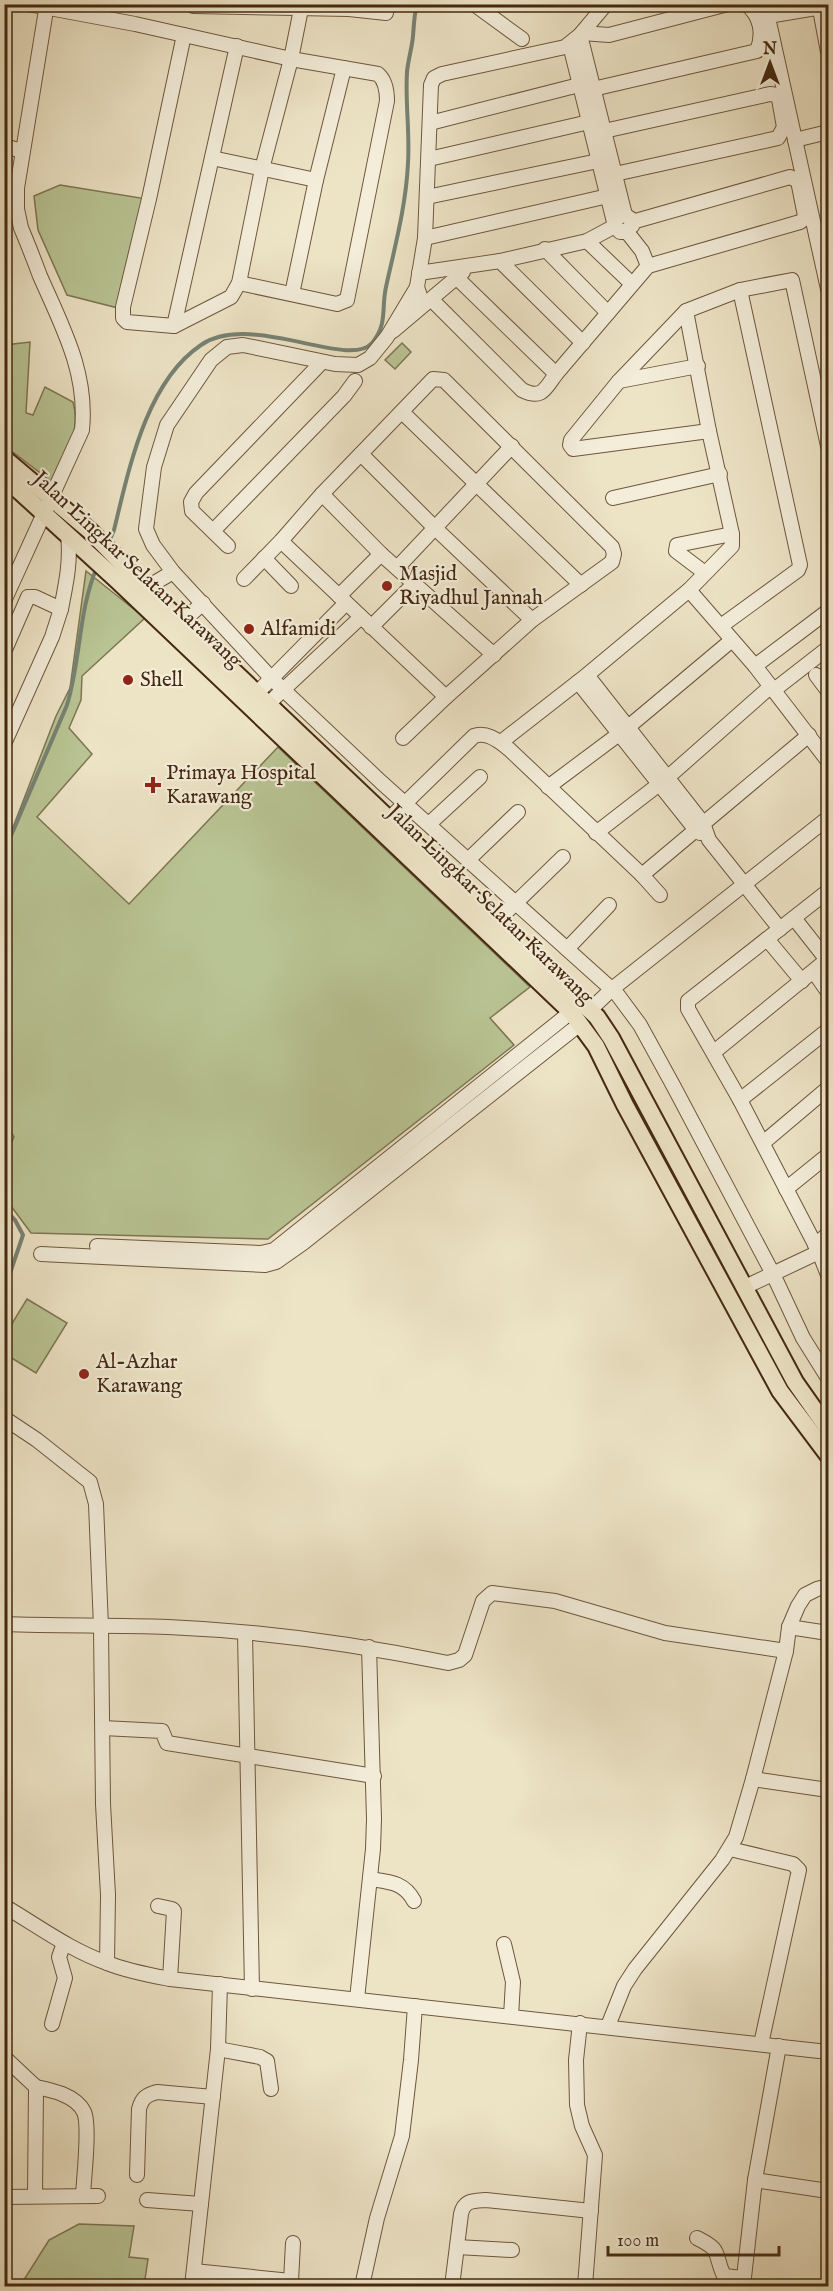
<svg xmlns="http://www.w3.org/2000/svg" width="833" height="2291" viewBox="0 0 833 2291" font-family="'IM FELL English',serif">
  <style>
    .green { fill: #b9c494; stroke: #7e7652; stroke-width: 1.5 }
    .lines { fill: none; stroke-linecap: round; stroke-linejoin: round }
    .stream { stroke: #778273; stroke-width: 4 }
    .minor-casing { stroke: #6e573e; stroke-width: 16 }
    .major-casing { stroke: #442810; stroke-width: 20 }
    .minor { stroke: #f3edda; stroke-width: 14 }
    .major { stroke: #ede4c6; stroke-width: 16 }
    .poi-dot { fill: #8f2418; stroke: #f3edda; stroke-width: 2 }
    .labels { text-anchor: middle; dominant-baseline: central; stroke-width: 4.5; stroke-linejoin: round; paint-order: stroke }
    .street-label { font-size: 21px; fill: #442810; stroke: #f3edda }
    .poi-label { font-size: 21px; fill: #442810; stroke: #f3edda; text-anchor: start }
  </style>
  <rect width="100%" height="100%" fill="#ede4c6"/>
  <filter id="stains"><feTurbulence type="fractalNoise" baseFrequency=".00333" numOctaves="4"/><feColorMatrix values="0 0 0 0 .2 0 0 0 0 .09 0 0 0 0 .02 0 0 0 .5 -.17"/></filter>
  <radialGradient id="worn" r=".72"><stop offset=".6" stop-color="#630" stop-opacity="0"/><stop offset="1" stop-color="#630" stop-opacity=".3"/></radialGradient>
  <g class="green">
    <path d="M60,185L147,199L122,309L67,295L38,230L34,196Z"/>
    <path d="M30,342L26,413L33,415L45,387L73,402C82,433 64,455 52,482L5,446V345Z"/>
    <path d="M402,343L411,352L395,369L385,360Z"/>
    <path d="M86,571L145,618L82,676L81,700L69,728L92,754L37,817L129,904L278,747L530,987L490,1018L514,1045L268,1239L31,1233L5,1198V1156L14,1137L4,1120L5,848L56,716L70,688Z"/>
    <path d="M27,1299L67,1323L36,1373L5,1354V1335Z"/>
    <path d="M79,2224L134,2226L129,2257L148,2259L144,2286H20L49,2240Z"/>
  </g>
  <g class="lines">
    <g class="stream">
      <path d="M108,544L114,530C129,469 146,382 201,345C250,311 349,370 372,343C388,324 381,309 386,287C395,246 406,206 408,163C410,132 405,102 407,72C408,60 412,48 413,36C414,25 414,15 417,4"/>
      <path d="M4,852L67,705C81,660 78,611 97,567"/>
      <path d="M4,1132V1147"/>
      <path d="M4,1209L15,1220L23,1235L4,1291"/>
    </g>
    <defs>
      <g id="minor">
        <path d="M28,4L135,24L291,59L378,74C385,80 387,92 387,101L347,300L337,304L239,283"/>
        <path d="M474,4L522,39"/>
        <path d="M765,4L828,289"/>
        <path d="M819,4L828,52"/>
        <path d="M193,6L349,9L386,13"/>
        <path d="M768,16L828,6"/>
        <path d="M582,33L609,35L728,4"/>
        <path d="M184,35L149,199L123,307V318L127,322L174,326L231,297L239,283L262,169L291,59L302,4"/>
        <path d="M580,35L625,215"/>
        <path d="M570,45L615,226L620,232H624L632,226L631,219L625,215L620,216L615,221"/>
        <path d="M593,89L757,51C764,34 761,16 746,4"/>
        <path d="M430,123L579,85"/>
        <path d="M604,131L770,94L778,95L779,99L784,127L778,138L615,174"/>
        <path d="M795,140L828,132"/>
        <path d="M4,146L22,151"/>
        <path d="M212,158L316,180"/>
        <path d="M429,159L589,122"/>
        <path d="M427,197L598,161"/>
        <path d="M627,232L642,251L648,266"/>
        <path d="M425,238L608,196"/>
        <path d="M587,241L632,284"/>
        <path d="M545,249L608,313"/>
        <path d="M500,261L583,343"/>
        <path d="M419,273L500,261L587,241L615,226"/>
        <path d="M456,277L556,374"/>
        <path d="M417,287L387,337L370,358L358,365L335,364L243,345L227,347L211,360L167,425L154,467L146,529L153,545L173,572L272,679L381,782L617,994L640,1025L674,1087L773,1274L803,1338L828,1378"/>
        <path d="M292,294L316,180L344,68"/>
        <path d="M432,300L522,390C542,400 545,389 556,374L648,266L800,222L804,219L805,216L798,181L790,177L632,222"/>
        <path d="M423,305L417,287L425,238L431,85L434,78L442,74L565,47L580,35L606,4"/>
        <path d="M174,326L237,46"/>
        <path d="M393,331L463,272"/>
        <path d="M619,381L698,366"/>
        <path d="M402,412L581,585"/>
        <path d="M709,431L573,449L570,445L571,440L619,381L686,311L740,290L792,280L828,446"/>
        <path d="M361,454L435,528L532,620"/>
        <path d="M322,494L381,554L494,655"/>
        <path d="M613,498L720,474"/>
        <path d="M213,531L344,396L355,381"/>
        <path d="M281,541L446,697"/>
        <path d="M228,546L192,511L191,502L196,493L322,362"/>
        <path d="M264,558L291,586"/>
        <path d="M397,568L512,446"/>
        <path d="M705,573L676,551L677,545L732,534"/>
        <path d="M244,579L281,541L322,494L433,379L444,380L612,547L614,554L612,562L532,620L446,697L403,738"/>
        <path d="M146,588L173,572"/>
        <path d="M689,590L755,666L828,761"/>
        <path d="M339,596L381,554"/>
        <path d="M4,601L82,430C88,373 62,326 40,276C34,260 28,244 21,228L17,209V188L47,4"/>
        <path d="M182,622L203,603"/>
        <path d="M721,626L798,570L800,565L740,290"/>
        <path d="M371,627L414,584"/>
        <path d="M4,652L28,597H35L61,609C66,584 71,561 68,535"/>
        <path d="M755,666L828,611"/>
        <path d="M587,675L703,823L709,840L780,929"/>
        <path d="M816,675L828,691"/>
        <path d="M578,682L695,829L700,833"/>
        <path d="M774,690L828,648"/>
        <path d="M257,693L346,603"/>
        <path d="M268,704L361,617"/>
        <path d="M501,742L587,675L689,590L732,546V534L709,431L686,311"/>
        <path d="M4,744L52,637L61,609"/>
        <path d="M548,787L627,728L732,640"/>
        <path d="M390,818L474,736C486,731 501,742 510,750L642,875L660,895"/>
        <path d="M429,824L480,777"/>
        <path d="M596,833L667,778L770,687"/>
        <path d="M469,859L518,812"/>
        <path d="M642,875L809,735"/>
        <path d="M828,891L688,1001V1009L740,1100L819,1252L828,1275"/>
        <path d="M794,918L827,960"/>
        <path d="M497,921L563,857"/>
        <path d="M767,939L802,981"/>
        <path d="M567,949L609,905"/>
        <path d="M814,972L828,992"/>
        <path d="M590,1010L612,989L828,818"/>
        <path d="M714,1052L828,959"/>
        <path d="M740,1100L828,1030"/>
        <path d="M763,1143L828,1088"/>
        <path d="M786,1189L828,1155"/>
        <path d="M815,1245L828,1234"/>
        <path d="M97,1246L261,1253L274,1250L571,1012"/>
        <path d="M41,1254L265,1265L276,1262L303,1243L580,1024"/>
        <path d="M745,1287L819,1252"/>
        <path d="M4,1418L37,1440L90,1482L96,1504L101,1627L103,1804L108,1895L107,1963"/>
        <path d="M4,1624C59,1626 114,1625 168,1627C262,1631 356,1644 448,1663L459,1660L465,1655L483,1601L492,1593L555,1601L665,1633L786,1651"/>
        <path d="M789,1627L828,1633"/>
        <path d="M245,1633L252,1989"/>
        <path d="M103,1728L162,1731L167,1743L374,1776"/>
        <path d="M753,1779L828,1790"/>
        <path d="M730,1849L793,1864L799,1870L761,2044"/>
        <path d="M370,1879C389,1882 404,1882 414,1901"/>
        <path d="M4,1906C38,1926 70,1950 107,1963C127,1971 149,1975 170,1979L828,2052"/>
        <path d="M158,1906L172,1909L174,1911L170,1979"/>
        <path d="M504,1944L513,1982L511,2016"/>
        <path d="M357,1999L373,1849L374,1819L369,1647"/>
        <path d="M580,2023L576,2060L577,2105L582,2126L595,2155L585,2286"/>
        <path d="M52,2024L65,1978L59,1957L64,1943"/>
        <path d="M608,2026L624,1986L635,1969L722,1860L736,1837L753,1779L786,1651L789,1627L798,1606L805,1595L817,1589L828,1586"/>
        <path d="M218,2049L260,2057L267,2061L271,2089"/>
        <path d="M4,2057L36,2087L35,2196"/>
        <path d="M36,2087C51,2090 76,2095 84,2112C90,2125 84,2177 83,2195"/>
        <path d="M137,2175L139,2109C142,2098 146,2095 157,2092L213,2097"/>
        <path d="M755,2180L828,2191"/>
        <path d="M4,2197L98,2196"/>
        <path d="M147,2200L201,2204"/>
        <path d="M697,2238C723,2251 713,2252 724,2276L743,2278"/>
        <path d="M457,2247L512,2250"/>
        <path d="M194,2271L291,2281L290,2286"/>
        <path d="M291,2281L293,2243"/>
        <path d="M192,2286L218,2049L220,1984"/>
        <path d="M362,2286L377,2218L402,2136L411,2060L415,2006"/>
        <path d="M452,2286L461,2214C464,2200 473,2201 486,2200L591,2211"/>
        <path d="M743,2286L755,2180L779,2046"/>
      </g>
      <g id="major">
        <path d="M4,458L90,531L146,588L597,1017L611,1038L795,1382L828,1429"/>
        <path d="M4,477L117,580L571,1012L596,1046L625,1105L780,1391L828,1455"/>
      </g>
    </defs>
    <use href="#minor" class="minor-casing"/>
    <use href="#major" class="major-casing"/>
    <use href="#minor" class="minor"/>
    <use href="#major" class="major"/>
  </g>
  <g class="poi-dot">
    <circle cx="387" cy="586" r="6"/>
    <circle cx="249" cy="629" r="6"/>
    <circle cx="128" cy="680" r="6"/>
    <path d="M150 776h6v6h6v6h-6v6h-6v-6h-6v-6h6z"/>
    <circle cx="84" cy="1374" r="6"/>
  </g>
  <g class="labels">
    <g class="street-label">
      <text transform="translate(137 570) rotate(43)">Jalan Lingkar Selatan Karawang</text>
      <text transform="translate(490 905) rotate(44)">Jalan Lingkar Selatan Karawang</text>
    </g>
    <g class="poi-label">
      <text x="399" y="574">Masjid<tspan x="399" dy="24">Riyadhul Jannah</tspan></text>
      <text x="261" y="629">Alfamidi</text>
      <text x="140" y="680">Shell</text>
      <text x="166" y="773">Primaya Hospital<tspan x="166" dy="24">Karawang</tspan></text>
      <text x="96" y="1362">Al-Azhar<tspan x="96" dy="24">Karawang</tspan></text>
    </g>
  </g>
  <rect width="833" height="2291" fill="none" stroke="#ede4c6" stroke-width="24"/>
  <rect x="6" y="6" width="821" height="2279" fill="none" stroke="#442810" stroke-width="3"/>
  <rect x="12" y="12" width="809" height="2267" fill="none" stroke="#442810" stroke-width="1.5"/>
  <g transform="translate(770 63)" stroke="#f3edda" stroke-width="4.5" paint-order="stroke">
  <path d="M0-4.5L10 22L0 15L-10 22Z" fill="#442810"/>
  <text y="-9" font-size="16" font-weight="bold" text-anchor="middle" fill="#442810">N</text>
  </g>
  <path d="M608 2246v9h171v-9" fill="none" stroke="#442810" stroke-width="3"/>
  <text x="617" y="2246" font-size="18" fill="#442810" stroke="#f3edda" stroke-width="4.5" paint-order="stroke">100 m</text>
  <rect width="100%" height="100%" filter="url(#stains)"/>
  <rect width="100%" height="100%" fill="url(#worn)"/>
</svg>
